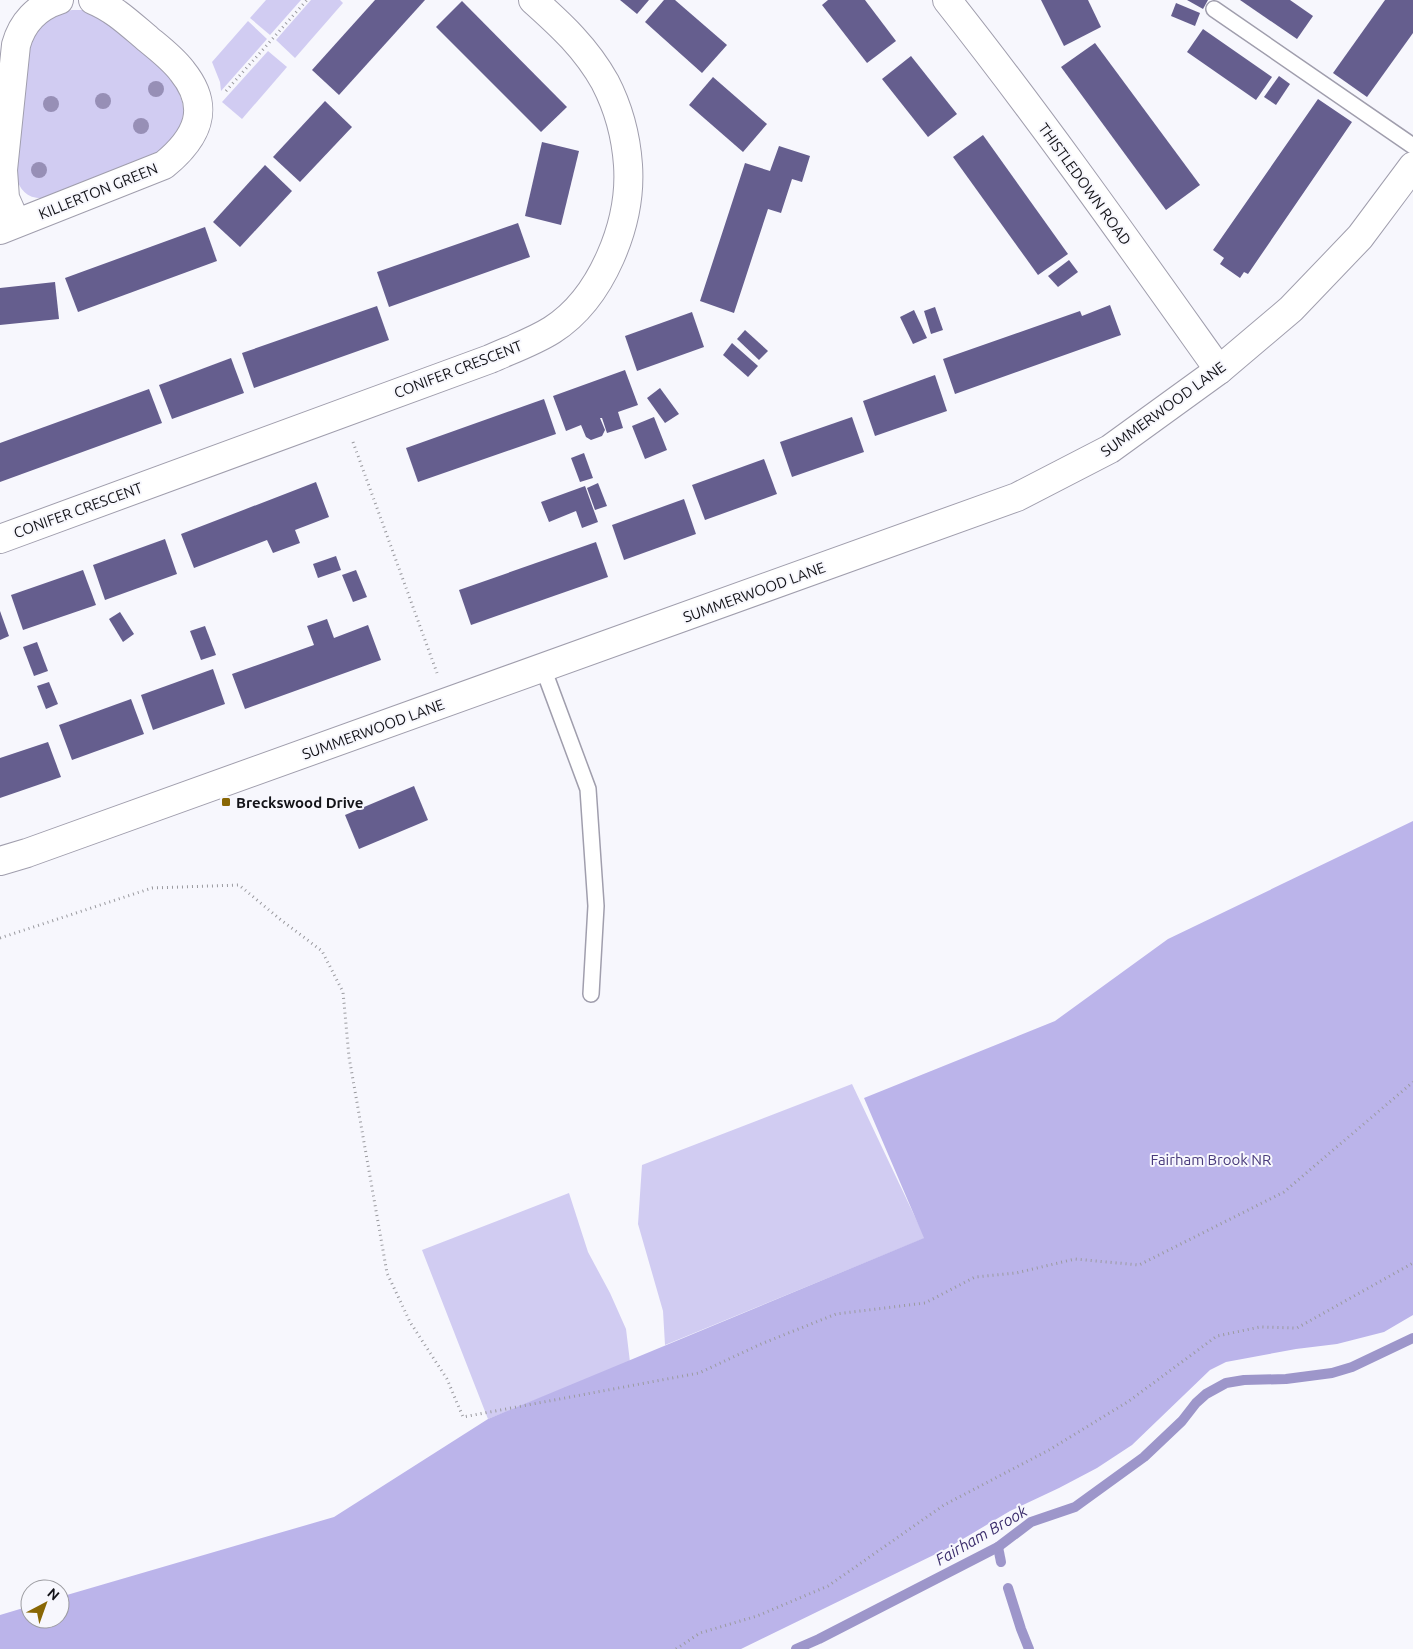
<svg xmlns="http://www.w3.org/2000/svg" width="1413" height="1649" viewBox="0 0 1413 1649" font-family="Ubuntu,sans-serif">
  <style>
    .green { fill: #d1ccf2 }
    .forest { fill: #bbb4ea }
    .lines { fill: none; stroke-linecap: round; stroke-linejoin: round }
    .stream { stroke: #9d96ca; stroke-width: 10 }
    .building { fill: #655e8e }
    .service-casing { stroke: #a09ead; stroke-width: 18 }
    .minor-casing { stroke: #a09ead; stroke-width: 30 }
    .path { stroke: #9a9a9f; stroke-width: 3; stroke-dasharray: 1 4; stroke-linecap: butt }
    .service { stroke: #fff; stroke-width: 15 }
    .minor { stroke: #fff; stroke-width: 28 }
    .tree { fill: #978fb6 }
    .poi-dot { fill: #896705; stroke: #f7f7fd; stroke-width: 2 }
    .labels { text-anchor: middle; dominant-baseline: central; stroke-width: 4; stroke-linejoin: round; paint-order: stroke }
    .street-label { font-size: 15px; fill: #131318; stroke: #f7f7fd }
    .poi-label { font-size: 15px; font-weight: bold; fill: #131318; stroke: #f7f7fd; text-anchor: start }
    .park-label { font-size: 15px; fill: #483a7b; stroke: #f7f7fd }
    .water-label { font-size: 16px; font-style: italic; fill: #3b2d6c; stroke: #f7f7fd }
  </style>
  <rect width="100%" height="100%" fill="#f7f7fd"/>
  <g class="green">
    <path d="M266,0H301L270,35L250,18Z"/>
    <path d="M311,0H340L343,3L295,58L276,40Z"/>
    <path d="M72,10H84L96,13C139,48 230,102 154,156L46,198C29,200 19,191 16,175L28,54C30,48 30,42 32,37C39,22 56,14 72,10Z"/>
    <path d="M248,21L267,39L221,91L220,82L212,62Z"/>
    <path d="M268,51L287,67L242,119L222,102Z"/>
    <path d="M852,1084L925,1238L665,1345L663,1311L638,1224L642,1165Z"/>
    <path d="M569,1193L588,1252L610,1293L626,1329L630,1362L488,1419L422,1250Z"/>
  </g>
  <path class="forest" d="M1413,821V1315L1384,1332L1337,1344L1296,1349L1226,1362L1210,1370L1132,1445L1097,1468L1059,1488L1010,1511L946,1549L741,1649H0V1615L30,1606V1619H60V1597L334,1517L488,1419L924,1238L864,1098L1055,1021L1168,939Z"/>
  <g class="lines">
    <g class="stream">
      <path d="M998,1547L1001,1562"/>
      <path d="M1008,1588L1021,1629L1029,1649"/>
      <path d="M796,1649L819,1639L998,1547L1031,1522L1075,1507L1144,1457L1182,1421L1196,1403L1206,1394L1226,1383L1244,1380L1286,1379L1332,1373L1352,1367L1413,1338"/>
    </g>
  </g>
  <g class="building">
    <path d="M375,0H425L339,95L312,70Z"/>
    <path d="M620,0H649L637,14Z"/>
    <path d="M664,0H675L727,45L702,73L645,22Z"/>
    <path d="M828,0H865L896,41L867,63L822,5Z"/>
    <path d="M1041,0H1088L1101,27L1064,46Z"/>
    <path d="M1187,0H1208L1203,9Z"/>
    <path d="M1240,0H1290L1313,16L1297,39Z"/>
    <path d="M1385,0H1413V33L1367,97L1333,73Z"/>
    <path d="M462,1L567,107L541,132L436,27Z"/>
    <path d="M1176,3L1200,13L1195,26L1171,16Z"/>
    <path d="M1203,29L1272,77L1256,100L1187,52Z"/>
    <path d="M1095,43L1200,185L1166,210L1061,67Z"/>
    <path d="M911,56L957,114L928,137L882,79Z"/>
    <path d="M1279,76L1290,84L1276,105L1264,97Z"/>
    <path d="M713,77L767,124L743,152L689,105Z"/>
    <path d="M1318,99L1352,122L1248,274L1244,272L1240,278L1220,264L1224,258L1213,250Z"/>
    <path d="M325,101L352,127L300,182L273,157Z"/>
    <path d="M983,135L1068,254L1038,275L953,157Z"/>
    <path d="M542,142L579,151L561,225L525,216Z"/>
    <path d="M779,146L810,156L802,182L792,179L781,213L768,209L734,313L700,301L745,163L770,171Z"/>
    <path d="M265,165L292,191L240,247L213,222Z"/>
    <path d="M518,223L530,257L389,307L377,272Z"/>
    <path d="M205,227L217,261L78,312L65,278Z"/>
    <path d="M1069,260L1078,272L1058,287L1048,276Z"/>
    <path d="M55,282L59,319L0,325V288Z"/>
    <path d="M1110,305L1121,335L955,394L943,359L1080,311L1082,316Z"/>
    <path d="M377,306L389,340L254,388L242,353Z"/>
    <path d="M935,307L943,330L931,334L924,311Z"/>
    <path d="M914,310L927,338L913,344L900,317Z"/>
    <path d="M692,312L704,347L637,371L625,336Z"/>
    <path d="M745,330L768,351L759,360L737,339Z"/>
    <path d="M732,343L758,366L748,377L723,355Z"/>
    <path d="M231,358L244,393L172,419L159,385Z"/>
    <path d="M625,370L638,405L618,412L623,428L607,433L602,418H600L605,430L602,436L591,440L586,437L581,425L566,431L553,396Z"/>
    <path d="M935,375L947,411L875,436L863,401Z"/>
    <path d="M660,388L679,414L665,423L647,398Z"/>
    <path d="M149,389L162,423L0,482V443Z"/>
    <path d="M544,399L556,434L418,482L406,448Z"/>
    <path d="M654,417L667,450L645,459L632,426Z"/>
    <path d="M852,417L864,452L792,477L780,442Z"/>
    <path d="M584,453L593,478L580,482L571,458Z"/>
    <path d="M764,459L777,494L705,520L692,485Z"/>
    <path d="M316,482L329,517L295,530L300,543L273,553L267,540L194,568L181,534Z"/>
    <path d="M598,483L607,506L595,510L587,488Z"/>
    <path d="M585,486L598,522L582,528L576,511L549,522L541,502Z"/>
    <path d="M684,499L696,534L624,560L612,525Z"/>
    <path d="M165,539L177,574L105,600L93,565Z"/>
    <path d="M596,542L608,577L471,625L459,590Z"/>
    <path d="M336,556L341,570L318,578L313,564Z"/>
    <path d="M83,570L96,605L23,630L11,595Z"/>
    <path d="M356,570L367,597L353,602L342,575Z"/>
    <path d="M0,611L9,636L0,640Z"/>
    <path d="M120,612L134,634L123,642L109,619Z"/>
    <path d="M327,619L334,638L368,625L381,660L245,709L232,674L314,645L307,626Z"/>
    <path d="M205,626L216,655L201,660L190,631Z"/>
    <path d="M37,642L48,671L34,676L23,647Z"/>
    <path d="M213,669L225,704L153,730L141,695Z"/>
    <path d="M49,682L58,704L46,709L37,686Z"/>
    <path d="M131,699L144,734L72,760L59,725Z"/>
    <path d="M48,742L61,777L0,798V758Z"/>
    <path d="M414,786L428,820L359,849L345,815Z"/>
  </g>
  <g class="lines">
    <defs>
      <g id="service">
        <path d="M1214,9L1413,146"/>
        <path d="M543,668L588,789L596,906L591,994"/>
      </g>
      <g id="minor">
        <path d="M947,0C1042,120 1130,245 1219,370"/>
        <path d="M16,223L5,198L3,170L16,45C22,23 37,7 59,0"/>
        <path d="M0,230L164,165C197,138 212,108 182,71C173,59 160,49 149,40C131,25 115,9 93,0"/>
        <path d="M0,539L490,359C510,350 533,342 552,330C602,298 632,223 628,165C626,136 618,107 605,82C586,48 561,25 533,0"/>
        <path d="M0,861L27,853L1017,497L1110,449L1219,370L1291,309L1360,237L1413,166"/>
      </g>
    </defs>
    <use href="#service" class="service-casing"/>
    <use href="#minor" class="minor-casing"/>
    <g class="path">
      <path d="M226,91L307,0"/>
      <path d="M353,442L437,673"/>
      <path d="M0,938L152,888L239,885L281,920L322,951L343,992L349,1057L387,1273L410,1322L447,1379L463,1417L699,1373L761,1344L836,1314L925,1303L975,1277L1016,1273L1075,1259L1139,1265L1284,1192L1413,1082"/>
      <path d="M676,1649L700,1633L757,1616L828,1586L944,1505L1049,1450L1129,1401L1217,1336L1260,1327L1297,1328L1413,1263"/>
    </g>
    <use href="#service" class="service"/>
    <use href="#minor" class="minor"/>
  </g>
  <g class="tree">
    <circle cx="156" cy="89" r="8"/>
    <circle cx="103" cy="101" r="8"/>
    <circle cx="51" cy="104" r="8"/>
    <circle cx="141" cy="126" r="8"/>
    <circle cx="39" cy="170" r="8"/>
  </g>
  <rect class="poi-dot" x="221" y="797" width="10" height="10" rx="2.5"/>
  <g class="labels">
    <g class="street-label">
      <text transform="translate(1085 184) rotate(54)">THISTLEDOWN ROAD</text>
      <text transform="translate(98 191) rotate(-22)">KILLERTON GREEN</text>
      <text transform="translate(458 369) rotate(-21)">CONIFER CRESCENT</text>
      <text transform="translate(1163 409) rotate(-36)">SUMMERWOOD LANE</text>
      <text transform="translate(78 510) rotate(-20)">CONIFER CRESCENT</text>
      <text transform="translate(754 592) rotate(-20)">SUMMERWOOD LANE</text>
      <text transform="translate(373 729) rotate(-20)">SUMMERWOOD LANE</text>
    </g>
    <g class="poi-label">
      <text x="236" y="802">Breckswood Drive</text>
    </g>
    <g class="park-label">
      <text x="1211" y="1159">Fairham Brook NR</text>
    </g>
    <g class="water-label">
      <text transform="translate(981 1535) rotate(-30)">Fairham Brook</text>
    </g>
  </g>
  <g transform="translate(45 1604) rotate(41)"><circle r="24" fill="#f7f7fd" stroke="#9c9ca1"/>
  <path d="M0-4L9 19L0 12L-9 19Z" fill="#896705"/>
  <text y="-8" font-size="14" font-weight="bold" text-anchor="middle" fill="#131318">N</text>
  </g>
</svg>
